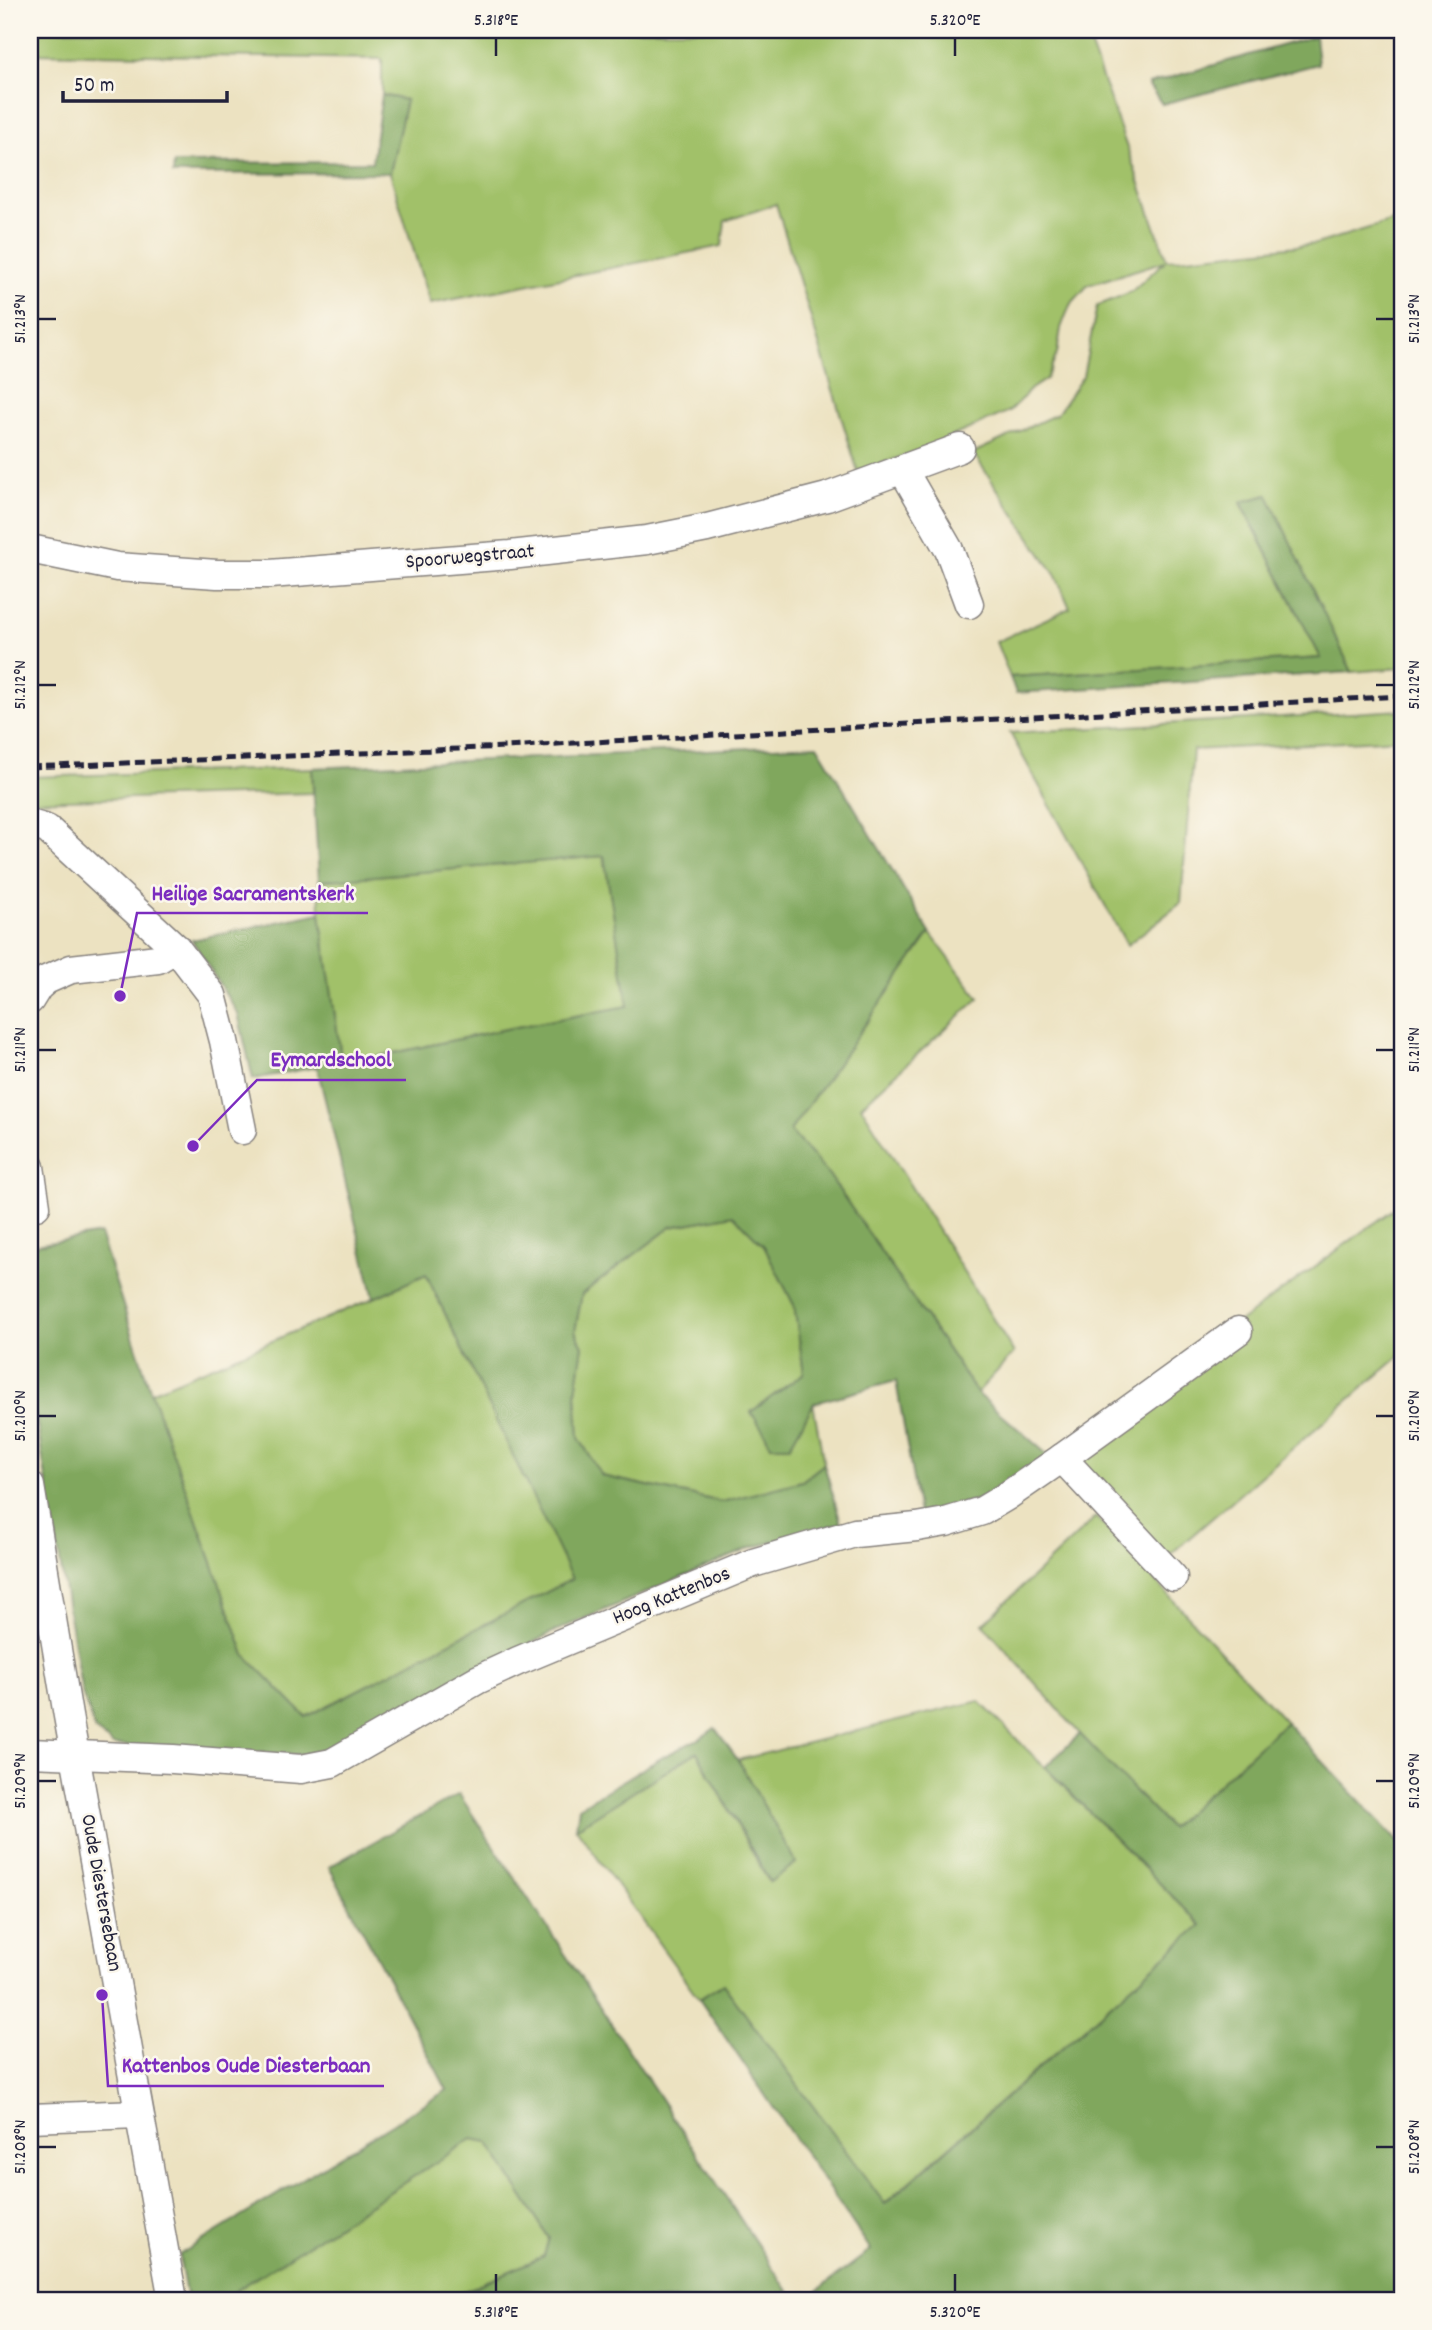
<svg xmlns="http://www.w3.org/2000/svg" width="1432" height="2330" viewBox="0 0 1432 2330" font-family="Dekko,sans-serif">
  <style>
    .green { fill: #a1c169; stroke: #627252; stroke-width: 2 }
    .forest { fill: #80a75d; stroke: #51644c; stroke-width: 2 }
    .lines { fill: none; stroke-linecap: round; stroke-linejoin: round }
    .minor-casing { stroke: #87827e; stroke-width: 31 }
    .minor { stroke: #fff; stroke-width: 28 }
    .rail { stroke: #22223b; stroke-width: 5; stroke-dasharray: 10 5; stroke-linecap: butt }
    .ticks { fill: none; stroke: #22223b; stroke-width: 2.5 }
    .labels { text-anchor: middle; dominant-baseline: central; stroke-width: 5; stroke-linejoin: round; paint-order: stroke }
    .street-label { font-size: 21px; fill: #22223b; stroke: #fbf7ec }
    .leader { fill: none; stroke: #7b2cbf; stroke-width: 2.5 }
    .callout-dot { fill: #7b2cbf; stroke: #fbf7ec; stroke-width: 2.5 }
    .callout-label { font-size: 23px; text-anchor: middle; font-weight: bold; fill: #7b2cbf; stroke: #fbf7ec; stroke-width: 5; stroke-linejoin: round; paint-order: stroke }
    .neatline { fill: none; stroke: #22223b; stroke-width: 2.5 }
    .ticks-label { font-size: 18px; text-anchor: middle; fill: #22223b }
  </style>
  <rect width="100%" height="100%" fill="#fbf7ec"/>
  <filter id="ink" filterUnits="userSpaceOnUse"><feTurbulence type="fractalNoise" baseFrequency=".0143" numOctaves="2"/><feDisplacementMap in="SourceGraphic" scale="14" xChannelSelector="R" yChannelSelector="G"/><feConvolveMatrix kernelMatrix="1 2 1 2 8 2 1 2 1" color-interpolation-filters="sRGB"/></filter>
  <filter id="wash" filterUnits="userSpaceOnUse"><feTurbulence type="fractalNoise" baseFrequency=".00686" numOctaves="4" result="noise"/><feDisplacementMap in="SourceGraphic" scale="28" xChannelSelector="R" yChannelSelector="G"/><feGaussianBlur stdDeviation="1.57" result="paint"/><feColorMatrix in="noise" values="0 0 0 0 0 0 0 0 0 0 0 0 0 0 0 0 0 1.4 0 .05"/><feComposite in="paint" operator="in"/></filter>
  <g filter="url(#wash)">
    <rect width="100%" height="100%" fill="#ece2c1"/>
    <g class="green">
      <path d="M30,30H1085L1167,260L1316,244L1402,218V668L1352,672L1267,495L1241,503L1321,658L1010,677L996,642L1070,608L1056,576L973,453L1057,414L1083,376L1097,306L1131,292L1165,261L1088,285L1070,305L1061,328L1057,354L1046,379L1031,389L1010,411L923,449L858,472L776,204L725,221L722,246L430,304L390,173L406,100L382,95V59L30,53Z"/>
      <path d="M1402,710V739L1193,750L1181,903L1127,945L1010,733Z"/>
      <path d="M312,768L313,793L30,801V777Z"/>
      <path d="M604,856L629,1006L506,1029L342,1064L320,913L319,881Z"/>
      <path d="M930,933L979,998L861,1106L1014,1353L977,1393L829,1175L790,1131Z"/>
      <path d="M1402,1203V1354L1166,1558L1084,1464L1080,1451L1235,1325Z"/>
      <path d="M733,1215L764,1246L794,1305L804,1373L751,1412L763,1430L771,1446L813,1403L824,1464L802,1481L722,1502L602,1476L579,1438L576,1392L583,1346L575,1331L582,1294L671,1227Z"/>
      <path d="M426,1274L573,1579L306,1717L245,1655L151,1392L374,1298Z"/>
      <path d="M1096,1517L1286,1722L1170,1828L1080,1734L983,1624Z"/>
      <path d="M979,1701L1201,1925L884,2204L723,1984L699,1999L576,1828L697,1752L769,1882L796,1863L738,1760Z"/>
      <path d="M472,2139L488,2142L549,2238L544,2256L445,2300H226L227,2296Z"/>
    </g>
    <g class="forest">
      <path d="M1315,36L1318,64L1162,104L1148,84Z"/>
      <path d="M382,95L406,100L390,173L173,174L174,163L372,162Z"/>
      <path d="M1268,495L1352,672L1016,693L1010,677L1321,658L1241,502Z"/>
      <path d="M817,745L930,933L790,1131L829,1175L977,1393L1049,1456L982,1499L919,1514L896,1381L814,1403L790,1446H771L763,1430L751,1412L804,1373L794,1305L764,1246L733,1215L671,1227L582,1294L575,1331L583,1346L576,1392L579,1438L602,1476L722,1502L802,1481L824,1464L841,1523L751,1548L555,1631L328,1750L302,1755L113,1745L95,1730L82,1693L30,1382V1246L100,1234L151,1392L245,1655L306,1717L572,1579L426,1274L374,1298L317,1067L253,1079L238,1014L192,940L320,913L342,1064L506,1029L628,1006L604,856L319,881L312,768Z"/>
      <path d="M1286,1722L1402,1846V2300H805L871,2250L699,1999L723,1984L885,2204L1201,1925L1045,1767L1080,1734L1170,1828Z"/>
      <path d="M715,1728L738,1760L796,1863L770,1882L697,1752L576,1828L579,1807L663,1757L702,1737Z"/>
      <path d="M459,1794L794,2300H445L544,2256L549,2238L488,2142L472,2139L228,2296L226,2300H187L179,2255L447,2090L329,1867Z"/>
    </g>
  </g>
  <g filter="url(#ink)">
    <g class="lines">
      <defs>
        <g id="minor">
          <path d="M903,470L949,550L969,604"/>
          <path d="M30,549L117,567L217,574H270L510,555L647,540L707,528L827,497L960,448"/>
          <path d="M30,824L47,829L176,948L212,995L224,1041L242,1130"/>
          <path d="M30,1000L38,987L46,980L71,969L158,959L176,948"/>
          <path d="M30,1167L36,1206L30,1207"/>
          <path d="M1062,1458L1173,1577"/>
          <path d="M30,1486L68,1716L173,2300"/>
          <path d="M30,1753L173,1759L301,1769L332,1763L477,1680L518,1661L753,1563L855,1533L917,1527L946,1522L982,1511L1007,1496L1062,1458L1238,1331"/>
          <path d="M30,2118L139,2114"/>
        </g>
      </defs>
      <use href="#minor" class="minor-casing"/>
      <use href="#minor" class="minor"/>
      <path class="rail" d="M30,767L505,747L1402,696"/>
    </g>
  </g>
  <path class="ticks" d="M496,38V56M955,38V56M38,319H56M1376,319H1394M38,685H56M1376,685H1394M38,1050H56M1376,1050H1394M38,1416H56M1376,1416H1394M38,1781H56M1376,1781H1394M38,2147H56M1376,2147H1394M496,2274V2292M955,2274V2292"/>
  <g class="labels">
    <g class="street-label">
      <text transform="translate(470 558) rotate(-5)">Spoorwegstraat</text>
      <text transform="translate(672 1597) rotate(-22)">Hoog Kattenbos</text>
      <text transform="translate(100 1893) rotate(80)">Oude Diestersebaan</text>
    </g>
  </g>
  <path class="leader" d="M120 996L137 913H368M193 1146L257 1080H406M102 1995L108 2086H384"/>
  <g class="callout-dot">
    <circle cx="120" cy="996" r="7"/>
    <circle cx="193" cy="1146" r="7"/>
    <circle cx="102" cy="1995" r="7"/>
  </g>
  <g class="callout-label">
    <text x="253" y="900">Heilige Sacramentskerk</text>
    <text x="331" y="1066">Eymardschool</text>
    <text x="246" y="2072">Kattenbos Oude Diesterbaan</text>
  </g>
  <rect width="1432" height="2330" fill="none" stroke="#fbf7ec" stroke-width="77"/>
  <path d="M63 91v10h164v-10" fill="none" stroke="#22223b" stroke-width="3.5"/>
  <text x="74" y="91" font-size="21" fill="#22223b" stroke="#fbf7ec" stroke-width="5" paint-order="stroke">50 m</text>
  <rect x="38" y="38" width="1356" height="2254" class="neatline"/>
  <g class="ticks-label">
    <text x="496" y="25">5.318°E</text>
    <text x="955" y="25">5.320°E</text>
    <text transform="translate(19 319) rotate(-90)" y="6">51.213°N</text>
    <text transform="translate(1413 319) rotate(-90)" y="6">51.213°N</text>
    <text transform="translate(19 685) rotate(-90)" y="6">51.212°N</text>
    <text transform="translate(1413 685) rotate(-90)" y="6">51.212°N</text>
    <text transform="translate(19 1050) rotate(-90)" y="6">51.211°N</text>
    <text transform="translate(1413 1050) rotate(-90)" y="6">51.211°N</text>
    <text transform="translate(19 1416) rotate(-90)" y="6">51.210°N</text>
    <text transform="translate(1413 1416) rotate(-90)" y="6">51.210°N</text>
    <text transform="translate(19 1781) rotate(-90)" y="6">51.209°N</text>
    <text transform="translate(1413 1781) rotate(-90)" y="6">51.209°N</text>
    <text transform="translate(19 2147) rotate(-90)" y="6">51.208°N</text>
    <text transform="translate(1413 2147) rotate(-90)" y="6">51.208°N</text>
    <text x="496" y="2317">5.318°E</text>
    <text x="955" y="2317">5.320°E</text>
  </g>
</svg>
